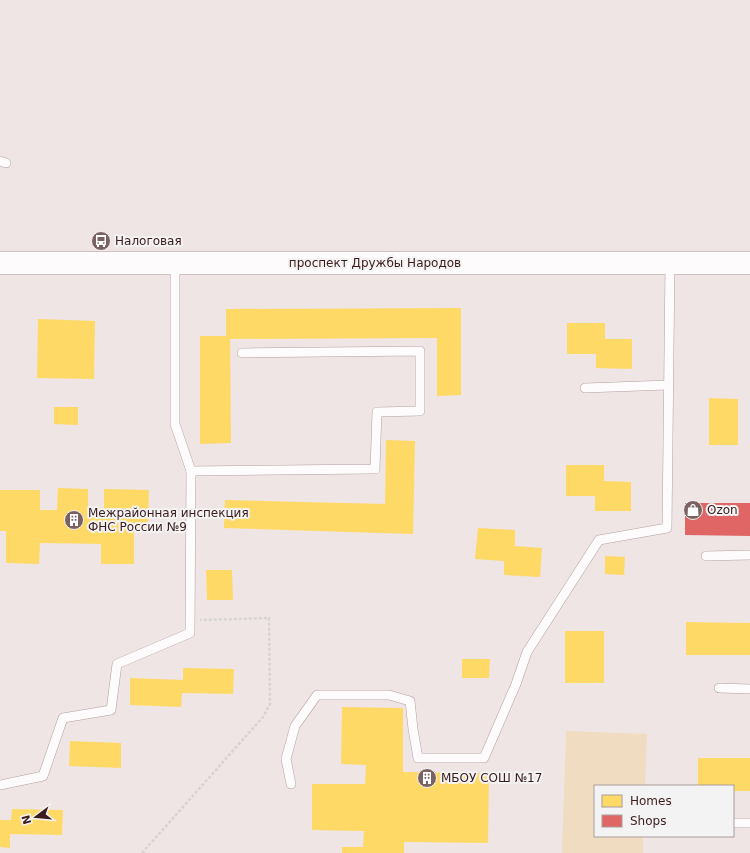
<svg xmlns="http://www.w3.org/2000/svg" width="750" height="853" viewBox="0 0 750 853" font-family="'DejaVu Sans',sans-serif">
  <style>
    .green { fill: #f0dcc1 }
    .homes { fill: #ffd966 }
    .shops { fill: #e06666 }
    .lines { fill: none; stroke-linecap: round; stroke-linejoin: round }
    .lane-casing { stroke: #b3a0a0; stroke-width: 10 }
    .secondary-casing { stroke: #b3a0a0; stroke-width: 23 }
    .path { stroke: #d7d3d3; stroke-width: 2.5; stroke-dasharray: 3 2; stroke-linecap: butt }
    .lane { stroke: #fdfbfb; stroke-width: 9 }
    .secondary { stroke: #fdfbfb; stroke-width: 22 }
    .labels { text-anchor: middle; dominant-baseline: central; stroke-width: 4; stroke-linejoin: round; paint-order: stroke }
    .poi-label { font-size: 12px; fill: #3b1b1c; stroke: #f3f3f3; text-anchor: start }
    .street-label { font-size: 12px; fill: #3b1b1c; stroke: #f3f3f3 }
  </style>
  <rect width="100%" height="100%" fill="#efe5e4"/>
  <path class="green" d="M566,731L647,734L645,786H595V836H643V853H562Z"/>
  <g class="homes">
    <path d="M461,308V395L437,396V338L230,339L231,443L200,444V336H226V309Z"/>
    <path d="M38,319L95,321L94,379L37,378Z"/>
    <path d="M567,323H605V339H632V369L596,368V354H567Z"/>
    <path d="M709,398L738,399V445H709Z"/>
    <path d="M54,407H78V425L54,424Z"/>
    <path d="M386,440L415,441L413,534L224,528L225,500L385,504Z"/>
    <path d="M566,465H604V481L631,482V511H595V496H566Z"/>
    <path d="M58,488L88,489V508H104V489L149,490L148,530H134V564H101V544L40,543L39,564L6,563V531H0V490H40V510H57Z"/>
    <path d="M478,528L515,530V546L542,548L540,577L504,575V561L475,559Z"/>
    <path d="M605,556L625,557L624,575L605,574Z"/>
    <path d="M206,570H232L233,600H207Z"/>
    <path d="M686,622L750,623V655H686Z"/>
    <rect x="565" y="631" width="39" height="52"/>
    <path d="M462,659H490L489,678H462Z"/>
    <path d="M183,668L234,669L233,694L182,693L181,707L130,705V678L183,680Z"/>
    <path d="M342,707L403,708V772L489,773L488,843L404,842V853H342V847H363L364,831L312,830V784H365L366,765L341,764Z"/>
    <path d="M70,741L121,743V768L69,766Z"/>
    <path d="M698,758H750V791H733V786H698Z"/>
    <path d="M12,809L63,810L62,835L10,834V848L0,847V820H11Z"/>
  </g>
  <path class="shops" d="M685,503H750V536L685,535Z"/>
  <g class="lines">
    <defs>
      <g id="lane">
        <path d="M0,161L6,163"/>
        <path d="M175,263V424L191,471L375,469L377,412L420,411V351L242,353"/>
        <path d="M585,388L668,385"/>
        <path d="M706,556L750,555"/>
        <path d="M719,688L750,689"/>
        <path d="M291,784L286,759L295,726L317,695H389L410,701L413,729L418,758H484L516,684L527,652L599,540L667,528L670,263"/>
        <path d="M0,785L43,776L63,718L111,710L117,664L190,633L191,471"/>
        <path d="M733,823H750"/>
      </g>
      <path id="secondary" d="M0,263H750"/>
    </defs>
    <use href="#lane" class="lane-casing"/>
    <use href="#secondary" class="secondary-casing"/>
    <path class="path" d="M142,853L263,717L270,704L269,618L200,620"/>
    <use href="#lane" class="lane"/>
    <use href="#secondary" class="secondary"/>
  </g>
  <defs>
    <symbol id="bus-disc" viewBox="-11 -11 22 22"><circle r="9.5" fill="#7a6262" stroke="#f3f3f3"/><path d="M-5-6H5V4H4V6H2V4H-2V6H-4V4H-5ZM-3.5-4V0h7V-4ZM-3.5 1.2v1.5H-2V1.2ZM2 1.2v1.5H3.5V1.2Z" fill="#fff"/></symbol>
    <symbol id="shop-disc" viewBox="-11 -11 22 22"><circle r="9.5" fill="#7a6262" stroke="#f3f3f3"/><path d="M-5-2.5h2.3a2.7 3.5 0 0 1 5.4 0H5L5.5 6h-11ZM-1.5-2.5h3a1.5 2.3 0 0 0-3 0Z" fill="#fff"/></symbol>
    <symbol id="building-disc" viewBox="-11 -11 22 22"><circle r="9.5" fill="#7a6262" stroke="#f3f3f3"/><path d="M-4-6H4V6H1V3H-1V6H-4ZM-2.5-4.3h1.7v1.8h-1.7ZM.8-4.3h1.7v1.8H.8ZM-2.5-1h1.7V.8h-1.7ZM.8-1h1.7V.8H.8Z" fill="#fff"/></symbol>
  </defs>
  <g fill-rule="evenodd">
    <use href="#bus-disc" x="90" y="230" width="22" height="22"/>
    <use href="#shop-disc" x="682" y="499" width="22" height="22"/>
    <use href="#building-disc" x="63" y="509" width="22" height="22"/>
    <use href="#building-disc" x="416" y="767" width="22" height="22"/>
  </g>
  <g class="labels">
    <g class="poi-label">
      <text x="115" y="241">Налоговая</text>
      <text x="707" y="510">Ozon</text>
      <text x="88" y="513">Межрайонная инспекция<tspan x="88" dy="14">ФНС России №9</tspan></text>
      <text x="441" y="778">МБОУ СОШ №17</text>
    </g>
    <g class="street-label">
      <text x="375" y="263">проспект Дружбы Народов</text>
    </g>
  </g>
  <rect x="594" y="785" width="140" height="52" fill="#f3f3f3" stroke="#a99d9d"/>
  <rect x="602" y="795" width="20" height="12" fill="#ffd966" stroke="#a99d9d"/>
  <text x="630" y="805" font-size="12" fill="#3b1b1c">Homes</text>
  <rect x="602" y="815" width="20" height="12" fill="#e06666" stroke="#a99d9d"/>
  <text x="630" y="825" font-size="12" fill="#3b1b1c">Shops</text>
  <g transform="translate(36 817) rotate(254)" stroke="#f3f3f3" stroke-width="3" paint-order="stroke">
  <path d="M0-3L7 15L0 10L-7 15Z" fill="#3b1b1c"/>
  <text y="-6" font-size="11" font-weight="bold" text-anchor="middle" fill="#3b1b1c">N</text>
  </g>
</svg>
